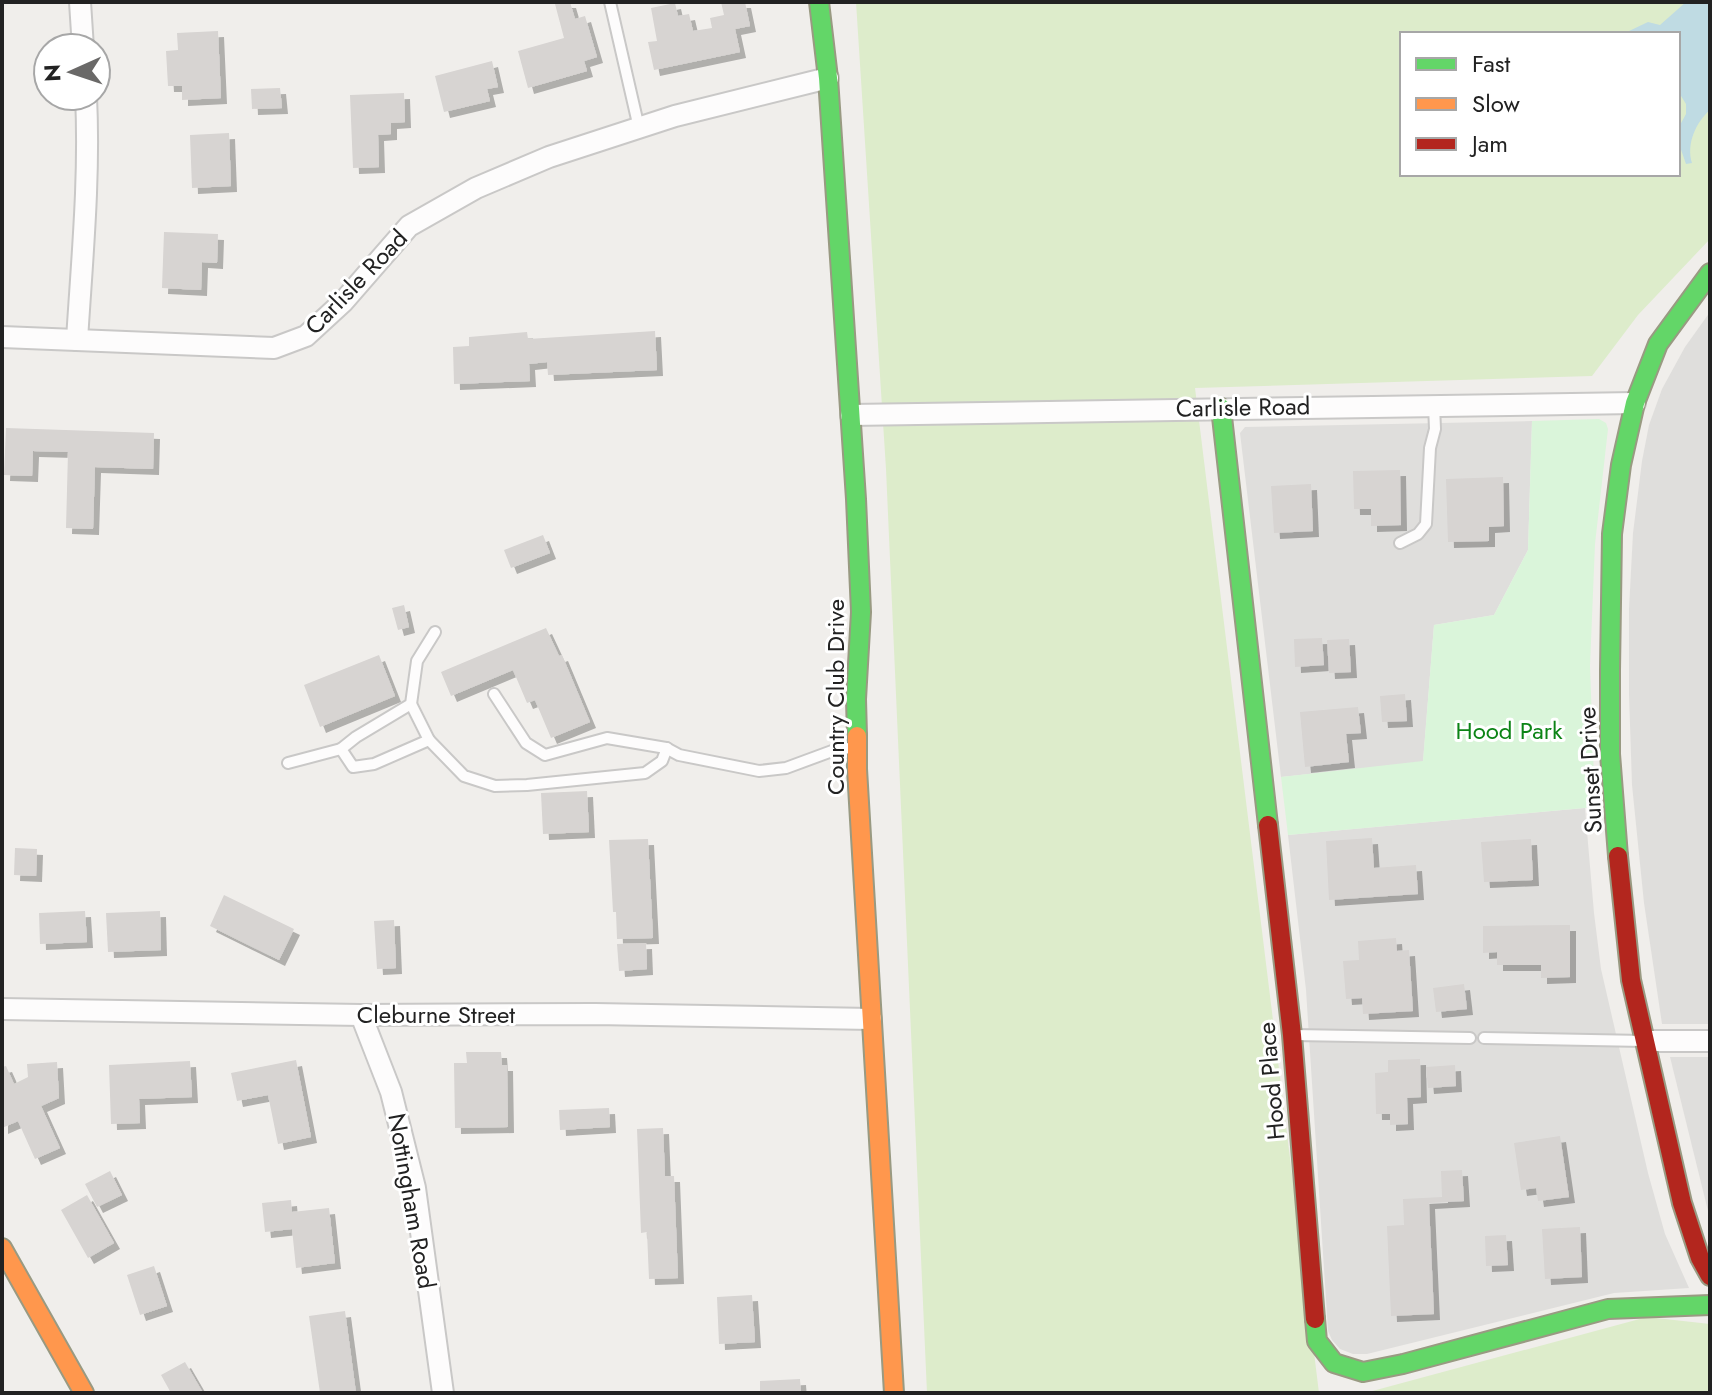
<svg xmlns="http://www.w3.org/2000/svg" width="1712" height="1395" viewBox="0 0 1712 1395" font-family="Jost,sans-serif">
  <style>
    .residential { fill: #dfdedc }
    .grass { fill: #ddeccb; fill-rule: evenodd }
    .park { fill: #daf5da }
    .water { fill: #bfdbe3 }
    .building { fill: #d7d4d2; filter: url(#shadow) }
    .lines { fill: none; stroke-linecap: round; stroke-linejoin: round }
    .lane-casing { stroke: #c9c8c7; stroke-width: 14 }
    .street-casing { stroke: #c9c8c7; stroke-width: 24 }
    .fast-casing { stroke: #999a82; stroke-width: 22 }
    .slow-casing { stroke: #999a82; stroke-width: 22 }
    .jam-casing { stroke: #999a82; stroke-width: 22 }
    .lane { stroke: #fdfcfc; stroke-width: 10 }
    .street { stroke: #fdfcfc; stroke-width: 20 }
    .fast { stroke: #63d668; stroke-width: 18 }
    .slow { stroke: #ff974d; stroke-width: 18 }
    .jam { stroke: #b3261e; stroke-width: 18 }
    .labels { text-anchor: middle; dominant-baseline: central; stroke-width: 6; stroke-linejoin: round; paint-order: stroke }
    .street-label { font-size: 24px; fill: #222; stroke: #fff }
    .park-label { font-size: 24px; fill: #0c8416; stroke: #fff }
  </style>
  <defs>
    <filter id="shadow"><feDropShadow dx="6" dy="6" stdDeviation="0" flood-color="#0004"/></filter>
  </defs>
  <rect width="100%" height="100%" fill="#f0eeeb"/>
  <g class="residential">
    <path d="M1710,312V1024H1662L1644,903L1632,785L1629,694V609L1633,533L1642,461L1649,425L1662,389L1685,347Z"/>
    <path d="M1532,421L1528,550L1494,615L1434,625L1423,762L1281,777L1240,433L1245,427Z"/>
    <path d="M1585,808L1594,913L1601,969L1648,1173L1665,1234L1689,1288L1614,1293L1367,1354H1353L1340,1349L1332,1340L1328,1331L1306,990L1288,835Z"/>
    <path d="M1670,1057H1710V1216L1708,1211Z"/>
  </g>
  <g class="grass">
    <path d="M856,2H1710V239L1638,315L1592,376L1195,388L1319,1393H927L886,469ZM1402,34H1678V174H1402Z"/>
    <path d="M1647,1317L1710,1324V1393H1365Z"/>
  </g>
  <path class="park" d="M1599,419L1606,423L1608,429L1595,544L1590,666L1595,807L1288,835L1281,777L1423,761L1434,625L1494,615L1528,550L1532,421Z"/>
  <path class="water" d="M1686,2H1710V110C1696,122 1686,144 1692,163L1686,164L1678,141L1680,125L1686,114V104L1678,91V34H1627L1629,31L1648,22L1660,25Z"/>
  <g class="building">
    <path d="M563,2H570L575,19L585,16L597,57L584,61L587,71L528,88L518,51L564,38L555,4Z"/>
    <path d="M721,2H745L750,26L735,29L740,52L654,70L648,42L657,41L651,8L675,3L678,16L689,14L693,31L712,28L710,18L724,15Z"/>
    <path d="M218,31L221,98L182,100V86H168L166,51L178,50L177,33Z"/>
    <path d="M492,61L498,87L487,89L490,101L444,112L435,76Z"/>
    <path d="M280,88L282,108L252,109L251,89Z"/>
    <path d="M404,93L405,122L391,123V134L378,135L379,167L353,168L350,95Z"/>
    <path d="M229,133L231,186L192,188L190,135Z"/>
    <path d="M164,232L218,234L217,263L202,262L201,290L162,288Z"/>
    <path d="M655,331L657,370L548,375L547,362L529,364L530,381L454,384L453,347L469,346V337L527,332L528,339Z"/>
    <path d="M6,428L154,433L153,469L95,467L93,529L66,528L68,452L33,451L32,476L4,475Z"/>
    <path d="M1400,470L1401,525L1371,526V509H1354L1353,471Z"/>
    <path d="M1503,477L1504,526L1489,527V541L1448,542L1446,479Z"/>
    <path d="M1311,484L1313,531L1274,533L1271,486Z"/>
    <path d="M543,535L550,553L511,568L504,550Z"/>
    <path d="M404,605L409,627L398,630L392,608Z"/>
    <path d="M546,628L559,656L562,655L590,722L551,738L535,700L527,703L513,670L451,696L441,672Z"/>
    <path d="M1322,638L1324,665L1295,667L1294,639Z"/>
    <path d="M1349,639L1351,672L1329,673L1327,640Z"/>
    <path d="M379,655L395,696L320,727L304,685Z"/>
    <path d="M1405,694L1407,721L1382,722L1380,696Z"/>
    <path d="M1358,707L1361,733L1346,734L1349,762L1305,767L1300,712Z"/>
    <path d="M587,791L589,832L543,834L541,793Z"/>
    <path d="M1372,838L1374,868L1416,865L1418,894L1329,900L1326,841Z"/>
    <path d="M648,839L653,938L617,939L616,912H613L609,840Z"/>
    <path d="M1531,839L1533,880L1484,882L1481,842Z"/>
    <path d="M15,848L37,849L36,876L14,875Z"/>
    <path d="M224,895L294,929L279,960L210,926Z"/>
    <path d="M85,911L87,942L40,944L39,913Z"/>
    <path d="M160,911L161,950L108,952L106,913Z"/>
    <path d="M394,920L396,968L377,969L374,921Z"/>
    <path d="M1570,925V977L1541,978V965H1497V952L1483,953V926Z"/>
    <path d="M1396,938L1397,951L1409,950L1413,1011L1363,1014L1362,998L1346,999L1343,961L1359,960L1358,941Z"/>
    <path d="M646,943L647,969L619,971L617,944Z"/>
    <path d="M1464,984L1467,1009L1436,1012L1433,988Z"/>
    <path d="M466,1052H501L502,1065H507L508,1127L455,1128L454,1063H467Z"/>
    <path d="M1420,1059L1421,1097L1407,1098L1408,1124L1390,1125V1114H1376L1375,1073L1388,1072V1060Z"/>
    <path d="M296,1060L311,1137L278,1144L268,1095L237,1101L231,1073Z"/>
    <path d="M190,1061L192,1097L139,1099L140,1123L111,1124L109,1065Z"/>
    <path d="M57,1062L59,1098L41,1106L60,1148L35,1159L18,1121L2,1128V1067L6,1066L14,1084L28,1077L27,1064Z"/>
    <path d="M1455,1065L1456,1086L1428,1088L1426,1067Z"/>
    <path d="M609,1108L610,1127L560,1130L559,1110Z"/>
    <path d="M663,1128L665,1176H674L678,1278L649,1279L647,1232L641,1233L637,1129Z"/>
    <path d="M1560,1136L1569,1197L1538,1201L1536,1188L1521,1190L1514,1143Z"/>
    <path d="M1462,1170L1464,1201L1429,1203L1434,1314L1391,1316L1387,1226L1404,1225L1403,1199L1442,1197L1441,1171Z"/>
    <path d="M110,1171L122,1195L97,1207L85,1184Z"/>
    <path d="M87,1195L114,1243L88,1258L61,1210Z"/>
    <path d="M291,1200L292,1212L329,1208L335,1263L296,1268L292,1229L265,1232L262,1203Z"/>
    <path d="M1580,1227L1582,1277L1545,1279L1542,1229Z"/>
    <path d="M1506,1235L1508,1265L1486,1266L1485,1236Z"/>
    <path d="M154,1266L167,1306L140,1315L127,1275Z"/>
    <path d="M752,1295L755,1342L719,1344L717,1297Z"/>
    <path d="M345,1311L356,1393H320L309,1316Z"/>
    <path d="M185,1362L203,1393H171L161,1375Z"/>
    <path d="M800,1379L801,1393H760V1381Z"/>
  </g>
  <g class="lines">
    <defs>
      <g id="lane">
        <path d="M610,2L639,128"/>
        <path d="M1400,543L1418,534L1426,524L1430,448L1435,429L1434,405"/>
        <path d="M435,632L417,661L411,704L356,737L341,749L353,767L374,764L429,740L464,776L495,786L527,785L645,773L662,761L667,748"/>
        <path d="M494,694L526,743L545,755L607,738L666,748L679,755L759,771L786,768L832,751L855,747"/>
        <path d="M411,704L429,740"/>
        <path d="M288,763L341,749"/>
        <path d="M1294,1035L1470,1038"/>
        <path d="M1484,1038L1644,1041"/>
      </g>
      <g id="street">
        <path d="M80,2L83,48"/>
        <path d="M2,337L274,348L306,336L343,302L409,226L476,188L549,157L675,116L828,78"/>
        <path d="M77,340C82,259 90,177 86,96"/>
        <path d="M851,415L1635,403"/>
        <path d="M2,1009L361,1015L595,1014L871,1019"/>
        <path d="M361,1015L391,1092L415,1188L443,1393"/>
        <path d="M1646,1041H1710"/>
      </g>
      <g id="fast">
        <path d="M819,2L828,78L856,499L861,612L856,699L857,736"/>
        <path d="M1221,408L1268,825"/>
        <path d="M1618,856L1610,754V670L1612,534L1621,465L1635,403L1658,344L1710,273"/>
        <path d="M1315,1319L1317,1341L1334,1363L1363,1372L1403,1364L1608,1309L1710,1305"/>
      </g>
      <g id="slow">
        <path d="M857,736V769L894,1393"/>
        <path d="M2,1248L84,1393"/>
      </g>
      <g id="jam">
        <path d="M1268,825L1292,1035L1315,1319"/>
        <path d="M1618,856L1631,980L1682,1203L1700,1258L1710,1276"/>
      </g>
    </defs>
    <use href="#lane" class="lane-casing"/>
    <use href="#street" class="street-casing"/>
    <use href="#fast" class="fast-casing"/>
    <use href="#slow" class="slow-casing"/>
    <use href="#jam" class="jam-casing"/>
    <use href="#lane" class="lane"/>
    <use href="#street" class="street"/>
    <use href="#fast" class="fast"/>
    <use href="#slow" class="slow"/>
    <use href="#jam" class="jam"/>
  </g>
  <g class="labels">
    <g class="street-label">
      <text transform="translate(356 282) rotate(-46)">Carlisle Road</text>
      <text transform="translate(1243 407) rotate(-1)">Carlisle Road</text>
      <text transform="translate(835 697) rotate(-90)">Country Club Drive</text>
      <text transform="translate(1590 770) rotate(-93)">Sunset Drive</text>
      <text x="436" y="1014">Cleburne Street</text>
      <text transform="translate(1271 1081) rotate(-95)">Hood Place</text>
      <text transform="translate(412 1201) rotate(80)">Nottingham Road</text>
    </g>
    <g class="park-label">
      <text x="1509" y="730">Hood Park</text>
    </g>
  </g>
  <rect width="1712" height="1395" fill="none" stroke="#222222" stroke-width="8"/>
  <rect x="1400" y="32" width="280" height="144" fill="#ffffff" stroke="#a7a7a7" stroke-width="2"/>
  <rect x="1416" y="58" width="40" height="12" fill="#63d668" stroke="#a7a7a7" stroke-width="2"/>
  <text x="1472" y="72" font-size="24" fill="#222222">Fast</text>
  <rect x="1416" y="98" width="40" height="12" fill="#ff974d" stroke="#a7a7a7" stroke-width="2"/>
  <text x="1472" y="112" font-size="24" fill="#222222">Slow</text>
  <rect x="1416" y="138" width="40" height="12" fill="#b3261e" stroke="#a7a7a7" stroke-width="2"/>
  <text x="1472" y="152" font-size="24" fill="#222222">Jam</text>
  <g transform="translate(72 72) rotate(267)"><circle r="38" fill="#ffffff" stroke="#a7a7a7" stroke-width="2"/>
  <path d="M0-6L14 30L0 20L-14 30Z" fill="#6a6968"/>
  <text y="-12" font-size="22" font-weight="bold" text-anchor="middle" fill="#222222">N</text>
  </g>
</svg>
